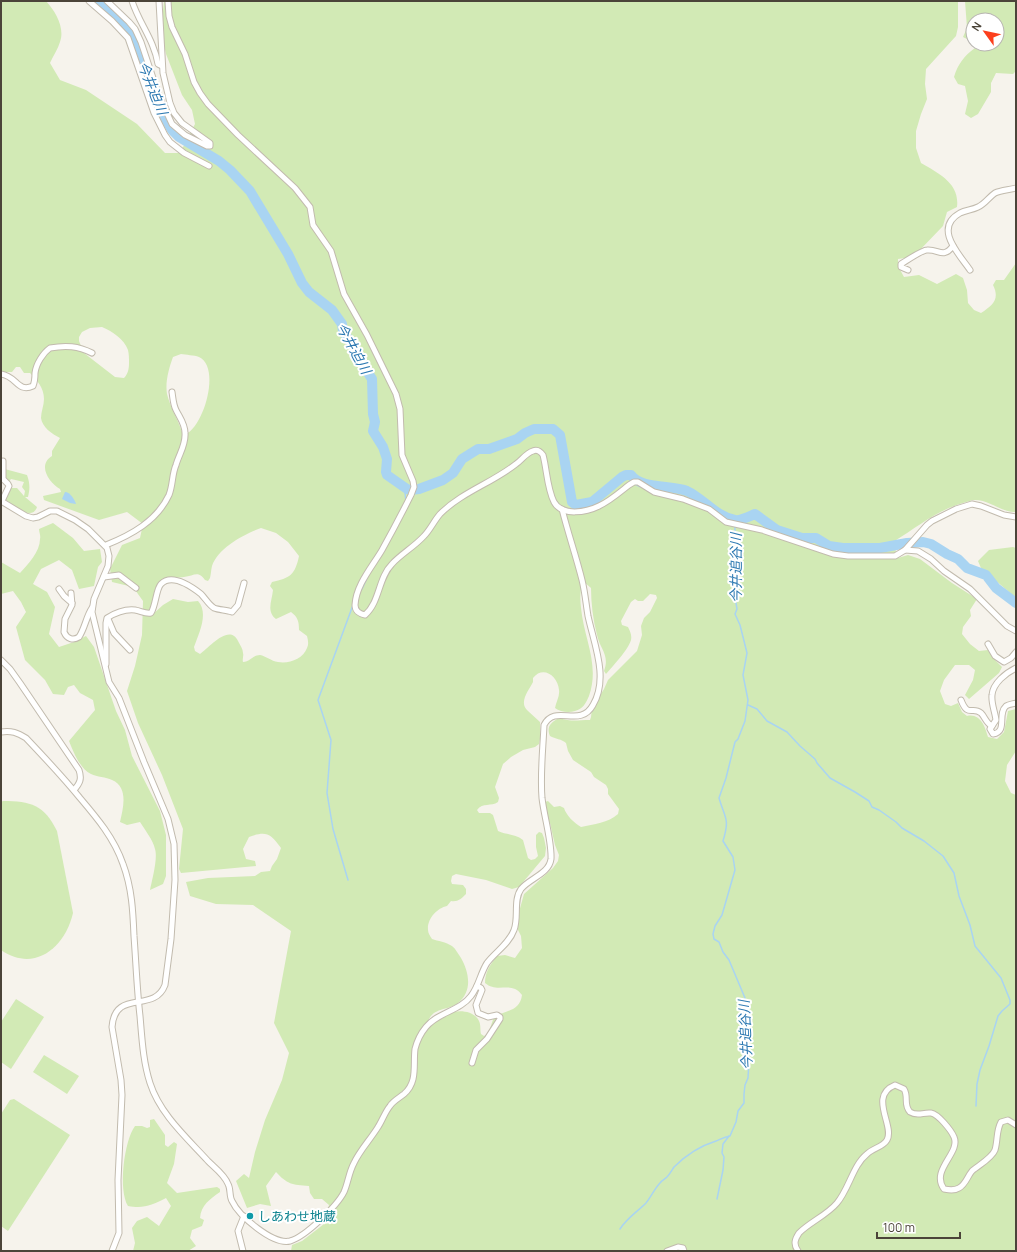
<svg xmlns="http://www.w3.org/2000/svg" width="1017" height="1252" viewBox="0 0 1017 1252" font-family="Manrope,'Noto Sans JP',sans-serif">
  <style>
    .green { fill: #d2eab5; fill-rule: evenodd }
    .water { fill: #a9d4f2 }
    .lines { fill: none; stroke-linecap: round; stroke-linejoin: round }
    .stream { stroke: #a9d4f2; stroke-width: 1.5 }
    .river { stroke: #a9d4f2; stroke-width: 10 }
    .street-casing { stroke: #c2bbae; stroke-width: 7 }
    .street { stroke: #fff; stroke-width: 5 }
    .culture-dot { fill: #0f9aa8; stroke: #fff; stroke-width: 1.5 }
    .labels { text-anchor: middle; dominant-baseline: central; stroke-width: 4; stroke-linejoin: round; paint-order: stroke }
    .culture-label { font-size: 13px; fill: #0d838f; stroke: #fff; text-anchor: start }
    .water-label { font-size: 14px; font-style: italic; fill: #2e7ab2; stroke: #fff }
  </style>
  <rect width="100%" height="100%" fill="#f6f3ec"/>
  <g class="green">
    <path d="M1,1H46C56,12 65,28 60,42C58,49 53,56 50,63L60,80L86,90L137,124L165,153H180L195,124L192,110L182,95L166,54L161,31L164,1H958V27L956,36L926,69L925,84L927,99L921,114L916,131V148L921,163C938,173 960,183 957,207L947,212L943,226L917,253L905,258L898,259V266L904,277L919,275L937,284L956,274L963,278L967,290L968,303L974,310L981,313C993,305 1000,299 993,285L996,280H1004L1016,263V512C1002,513 990,500 975,500C971,500 967,502 963,503C935,511 918,527 893,542L898,558L908,555L920,559L952,583L977,599L970,610L971,616L963,627L962,634L970,644L979,651L988,650L994,659L1002,667L999,673L969,699L965,695L973,680L975,670L969,665H955L944,680L940,691L945,704L951,706L958,703L962,712L967,716C980,713 985,726 988,737L997,739L1004,732L1008,711L1016,709V751L1007,765L1005,781L1011,793L1016,795V1251H291L292,1245L302,1241L324,1224L329,1205L322,1199H314L310,1193L309,1186C292,1185 287,1184 276,1172L266,1186L271,1206L260,1204L247,1208L236,1181L244,1174L249,1178L255,1152L265,1120L282,1080L289,1053L274,1023L291,931L253,905L216,904L190,896L186,882L208,878L255,876L261,872L270,871L272,866L277,859L281,848C270,833 266,831 249,837L243,849L246,859L255,861L256,866L181,873L179,869L183,829L162,775L138,723L127,691L135,666L142,635L143,601L133,587L112,582L110,569L122,545L140,538L143,524L127,512L99,520L44,500L43,496L61,492L60,489C49,483 37,465 52,456V451L60,438C52,434 42,427 41,418C41,412 44,405 44,399C44,388 37,380 30,373H24L20,367H16L12,372H1ZM102,327C112,331 124,339 128,350C129,354 129,359 129,363C129,369 128,374 124,378L115,377L84,353L79,341V337L82,332L90,328ZM181,354C186,355 194,355 199,357C221,367 204,426 186,434L182,432C178,419 170,407 167,394C165,382 169,368 173,357ZM261,528L276,533L288,542L299,556C295,575 290,578 272,582L270,586L273,590C272,601 266,611 276,619L291,612C298,617 299,622 299,630L307,636C308,640 309,644 307,648C303,659 289,664 278,662C271,661 266,656 260,655C253,655 250,662 243,662C242,659 244,656 243,653C243,649 240,645 238,641C229,623 209,648 200,654L195,651L194,647C199,633 209,613 198,601L188,602L173,599L163,605L152,615H149V610L163,585L171,577C175,577 180,578 184,577C194,576 198,570 205,580L208,581L210,578C211,574 211,570 212,566C218,548 244,534 261,528ZM584,582L591,588C591,603 593,620 597,635C600,649 610,655 604,671L606,674C613,666 628,650 631,640C632,635 630,631 628,627L622,625L621,621L631,602L635,599L638,601H643L650,594L656,595L657,598L650,612L644,618L641,626L642,635L637,651L608,680L604,689L592,708L591,717L590,720C577,720 572,722 559,718C551,722 546,727 550,736C555,739 562,739 566,743L568,751L573,760L591,772L594,777L606,785L608,789V794L619,809L618,814C608,823 594,824 581,827C574,823 566,815 564,808L560,806L554,807L548,801L545,802L544,814L550,823L555,845L559,855L558,861L553,868L524,894L517,919V928L521,936L522,948L515,958L505,955L497,956C490,965 485,972 485,983C498,994 511,980 522,995C520,1011 507,1010 494,1017L488,1034L484,1036L481,1034C480,1030 481,1025 479,1021C475,1012 462,1010 454,1012C446,1015 440,1021 431,1024L428,1021C434,1007 447,1011 458,1003C473,991 469,972 461,958C458,954 456,949 452,946C446,942 438,941 432,939C430,936 428,933 428,930C427,919 437,908 447,906L451,901C458,902 461,899 466,894V889L463,885L452,884L451,881L452,876L456,874L486,880L512,889L519,887L545,856L546,848L544,838L542,833L539,832L536,835V847L538,856L535,859L531,860L528,858L523,840C515,834 507,835 498,831L493,815L490,813H479L477,810C483,802 491,807 498,802L499,798L495,787L503,764L511,757L523,750L535,747L539,744L540,739V722C536,718 532,715 528,711C518,703 529,690 533,682V678C543,665 558,676 559,690C560,696 556,702 555,708C560,712 569,713 575,711C583,709 586,703 589,696C600,665 584,639 581,608C580,600 580,592 582,584Z"/>
    <path d="M965,1H1016V71L1013,74L996,73L991,83V92L978,114L971,118L965,114L968,101L965,86L958,84L954,77C958,64 964,56 975,48L976,44H997V20H973V42L963,37L967,28Z"/>
    <path d="M1,468L27,475C30,483 30,489 28,497H25L37,507C32,522 13,505 6,500V495L10,488H17L24,496L25,491L22,487L24,482L11,479L8,483L1,481Z"/>
    <path d="M53,523L73,538L84,551L100,549L102,562L98,567L94,586L79,589L72,570L59,560L41,569L33,584L47,592L55,607L49,634L59,647L74,642L86,636L94,647L116,711L125,730L132,756L160,811L166,835V876L163,884L150,890C152,880 158,858 155,849C153,840 145,830 140,822L127,825L120,822C123,809 129,787 112,780C106,777 97,777 91,774C80,769 73,751 69,741L95,710L93,700L80,693L74,685L68,687L64,695L53,694L45,680L25,660L16,627L26,612L21,602L13,591L1,594V562L20,573C28,564 40,552 40,539C41,536 39,532 39,529Z"/>
    <path d="M1013,547L1016,548V598L981,568L978,561L989,550Z"/>
    <path d="M3,801C31,801 44,805 57,831L73,913C65,948 34,973 1,950V802Z"/>
    <path d="M16,999L44,1017L11,1069L1,1062V1022Z"/>
    <path d="M44,1055L79,1076L67,1094L33,1072Z"/>
    <path d="M14,1099L70,1135L8,1231L1,1226V1114L10,1100Z"/>
    <path d="M154,1119L165,1135V1145L168,1147L174,1142L177,1144L174,1164L167,1183L177,1193L217,1187L220,1189V1192C210,1199 201,1205 200,1218L204,1220L202,1226L192,1230L190,1238L196,1246L188,1251H133L135,1243L132,1228L137,1221L147,1217L159,1226L171,1206L166,1198C152,1205 144,1209 128,1206C118,1190 124,1141 135,1126H142L147,1128L150,1127V1120Z"/>
  </g>
  <path class="water" d="M65,492C70,492 75,500 76,504L70,503L62,499Z"/>
  <g class="lines">
    <g class="stream">
      <path d="M406,502L405,493L407,489"/>
      <path d="M362,589L368,576"/>
      <path d="M748,705L757,709L767,721L787,732L800,746L815,759L817,763L830,778L855,792L869,801L872,807L879,810L896,822L902,828L924,841L943,856L954,873L959,896L970,925L975,946L1001,978L1010,1000V1004L1002,1011L998,1016L989,1046L980,1070L977,1084L976,1106"/>
      <path d="M348,880L333,829L327,793L331,740L318,700L353,605"/>
      <path d="M717,1199L723,1170L724,1157L722,1153L723,1144L729,1136"/>
      <path d="M620,1229C627,1218 637,1212 646,1203C651,1197 655,1188 660,1183C662,1180 665,1179 667,1177C670,1174 672,1170 674,1167C686,1155 700,1146 716,1141C721,1139 724,1137 730,1136L736,1122L738,1111L744,1103V1094L745,1085L748,1078L749,1061L747,1048L749,1037L748,1030L744,1020L745,998L729,960L723,952L719,942L714,939L713,934L715,926L722,915L735,870L733,857L723,841C730,818 725,819 719,798L726,778L735,742L738,739L745,721L748,700L743,675L747,653L740,625L735,614L737,609L733,586L735,526"/>
    </g>
    <path class="river" d="M98,1L122,22L134,40L158,107L172,130L179,137L219,161L230,170L250,191L288,254L302,283L309,292L332,310L342,324L343,331L355,349L361,362L372,379L373,414L375,422L373,431L383,447L387,459L386,472L387,475L407,489L410,490L419,489L443,480L453,473L462,459L478,449H489L517,439L525,433L534,429H553L560,435L572,502L576,505L592,502L622,477L626,475H631C640,489 672,485 687,491C703,498 716,517 735,520C740,521 750,516 755,514L777,530L802,538H816L829,546L843,548H880L907,543L923,542L931,544L947,554L958,559L967,568L986,575L996,588L1016,603"/>
    <defs>
      <g id="street">
        <path d="M89,1L112,21L128,38L154,113L165,135L170,142L184,153L209,166"/>
        <path d="M107,1L129,22L135,29L141,42L159,96L172,124L185,135L207,146H210V143L182,123L174,113L170,103L163,73L159,1"/>
        <path d="M132,1C139,23 154,40 158,64L162,66"/>
        <path d="M168,1L169,16L172,27L185,54L194,82L200,93L208,104L238,135L295,188L310,207L313,225L331,251L344,294L367,335L396,394L400,409L402,455L413,481L414,487L411,495C402,513 392,532 382,550C372,567 356,585 355,605C355,611 360,614 365,615C380,602 378,578 392,564C401,554 414,547 424,536C430,530 434,521 440,514C462,492 492,483 516,464C522,460 526,453 533,451C537,449 540,451 543,455C547,470 547,488 554,502C562,517 587,512 599,506C610,501 620,492 629,485L634,482H638L654,492L683,499L709,509L726,522L762,530L833,554L848,556H895L905,550L927,525L932,521L956,509L972,504L981,506L1004,515L1016,517"/>
        <path d="M908,270L901,267V264C906,261 922,250 927,250C939,249 943,259 953,246"/>
        <path d="M970,270C959,254 933,228 960,213C966,210 972,210 978,207C985,204 989,197 995,193C1001,190 1009,190 1016,188"/>
        <path d="M1,374C17,376 17,393 33,386C35,381 35,378 35,373C36,364 43,353 50,348C66,345 78,346 92,353"/>
        <path d="M1,501L26,516L33,518L38,517L50,511H57L75,520L88,529L107,548L109,556L108,566L94,599L92,612L109,682L119,698L144,762L168,819L174,844L175,880L171,939L165,985C154,1014 115,988 112,1027L121,1080L122,1095L118,1180L119,1233L112,1251"/>
        <path d="M2,501L9,486L8,484L3,479V461"/>
        <path d="M106,545C131,535 157,521 169,495C173,485 172,474 176,465C179,454 186,445 185,433C185,424 180,418 176,410C173,404 173,398 172,392"/>
        <path d="M905,550L918,551L931,559L944,571L970,589L1007,626L1016,631"/>
        <path d="M104,577L119,575L136,588"/>
        <path d="M59,589L64,596L72,603"/>
        <path d="M71,593L72,605L65,619L64,632C67,639 73,641 79,637C85,628 86,617 92,608"/>
        <path d="M108,619L114,633L130,650"/>
        <path d="M988,644L995,656L1004,662L1011,658L1016,652"/>
        <path d="M1,660L10,669L20,683L79,770C82,779 80,783 74,790"/>
        <path d="M106,664V623L107,618C115,613 126,609 135,610C141,611 145,614 151,613C156,605 156,589 161,584C172,573 192,587 201,594C205,598 209,605 214,608C219,610 227,610 232,612L238,605L244,583"/>
        <path d="M961,700C968,718 972,706 981,713C985,717 986,723 992,726L996,720C995,712 991,703 992,695C993,683 1006,673 1016,668"/>
        <path d="M992,726L990,729L993,734C1008,732 997,714 1006,706C1009,704 1013,704 1016,703"/>
        <path d="M1,732C11,730 18,733 26,738C45,758 63,777 80,798C97,818 114,838 123,864C132,888 133,912 134,936C136,963 137,990 140,1016C142,1039 143,1061 150,1083C160,1114 186,1137 208,1161C214,1167 225,1175 228,1184C231,1189 229,1196 232,1201C239,1216 273,1245 290,1241C305,1237 337,1206 344,1192C348,1183 349,1172 354,1163C360,1150 370,1140 378,1127C382,1121 385,1112 390,1106C393,1101 399,1098 404,1094C418,1082 413,1065 415,1049C417,1041 421,1033 426,1027C438,1012 460,1011 471,996C479,986 480,974 487,963C495,952 509,944 514,930C519,918 513,900 521,889C530,878 549,874 551,859C552,842 544,816 542,798C540,774 543,749 544,725C555,703 580,729 593,705C609,678 594,644 588,616C586,604 585,592 582,580C576,556 568,533 562,509"/>
        <path d="M472,1063L476,1050L487,1039L500,1019V1017L497,1015L488,1017L478,1013L476,1005L482,990L481,988L477,986"/>
        <path d="M243,1251L238,1231L244,1216"/>
        <path d="M667,1251L678,1247L683,1248L684,1251"/>
        <path d="M798,1251C793,1244 795,1239 799,1233C810,1222 827,1215 837,1203C849,1189 853,1165 867,1154C873,1148 883,1147 887,1140C895,1126 868,1096 895,1085L904,1089C909,1097 903,1105 910,1112C918,1117 923,1112 931,1113C938,1114 951,1130 954,1137C961,1153 930,1170 944,1189C949,1190 954,1191 959,1188C966,1184 967,1177 972,1171C979,1165 992,1158 995,1150C998,1140 996,1131 1001,1122L1008,1120L1016,1125"/>
      </g>
    </defs>
    <use href="#street" class="street-casing"/>
    <use href="#street" class="street"/>
  </g>
  <circle class="culture-dot" cx="250" cy="1216" r="4"/>
  <g class="labels">
    <g class="culture-label">
      <text x="258" y="1216">しあわせ地蔵</text>
    </g>
    <g class="water-label">
      <text transform="translate(153 88) rotate(68)">今井迫川</text>
      <text transform="translate(354 348) rotate(61)">今井迫川</text>
      <text transform="translate(735 568) rotate(-90)">今井追谷川</text>
      <text transform="translate(745 1035) rotate(-93)">今井追谷川</text>
    </g>
  </g>
  <rect width="1017" height="1252" fill="none" stroke="#4b4439" stroke-width="4"/>
  <g transform="translate(985 32) rotate(303)"><circle r="19" fill="#ffffff" stroke="#b7b4b0"/>
  <path d="M0-3L7 15L0 10L-7 15Z" fill="#fc3f1d"/>
  <text y="-6" font-size="11" font-weight="bold" text-anchor="middle" fill="#4b4439">N</text>
  </g>
  <path d="M877 1232v6h83v-6" fill="none" stroke="#4b4439" stroke-width="2"/>
  <text x="883" y="1232" font-size="12" fill="#4b4439" stroke="#ffffff" stroke-width="3" paint-order="stroke">100 m</text>
</svg>
